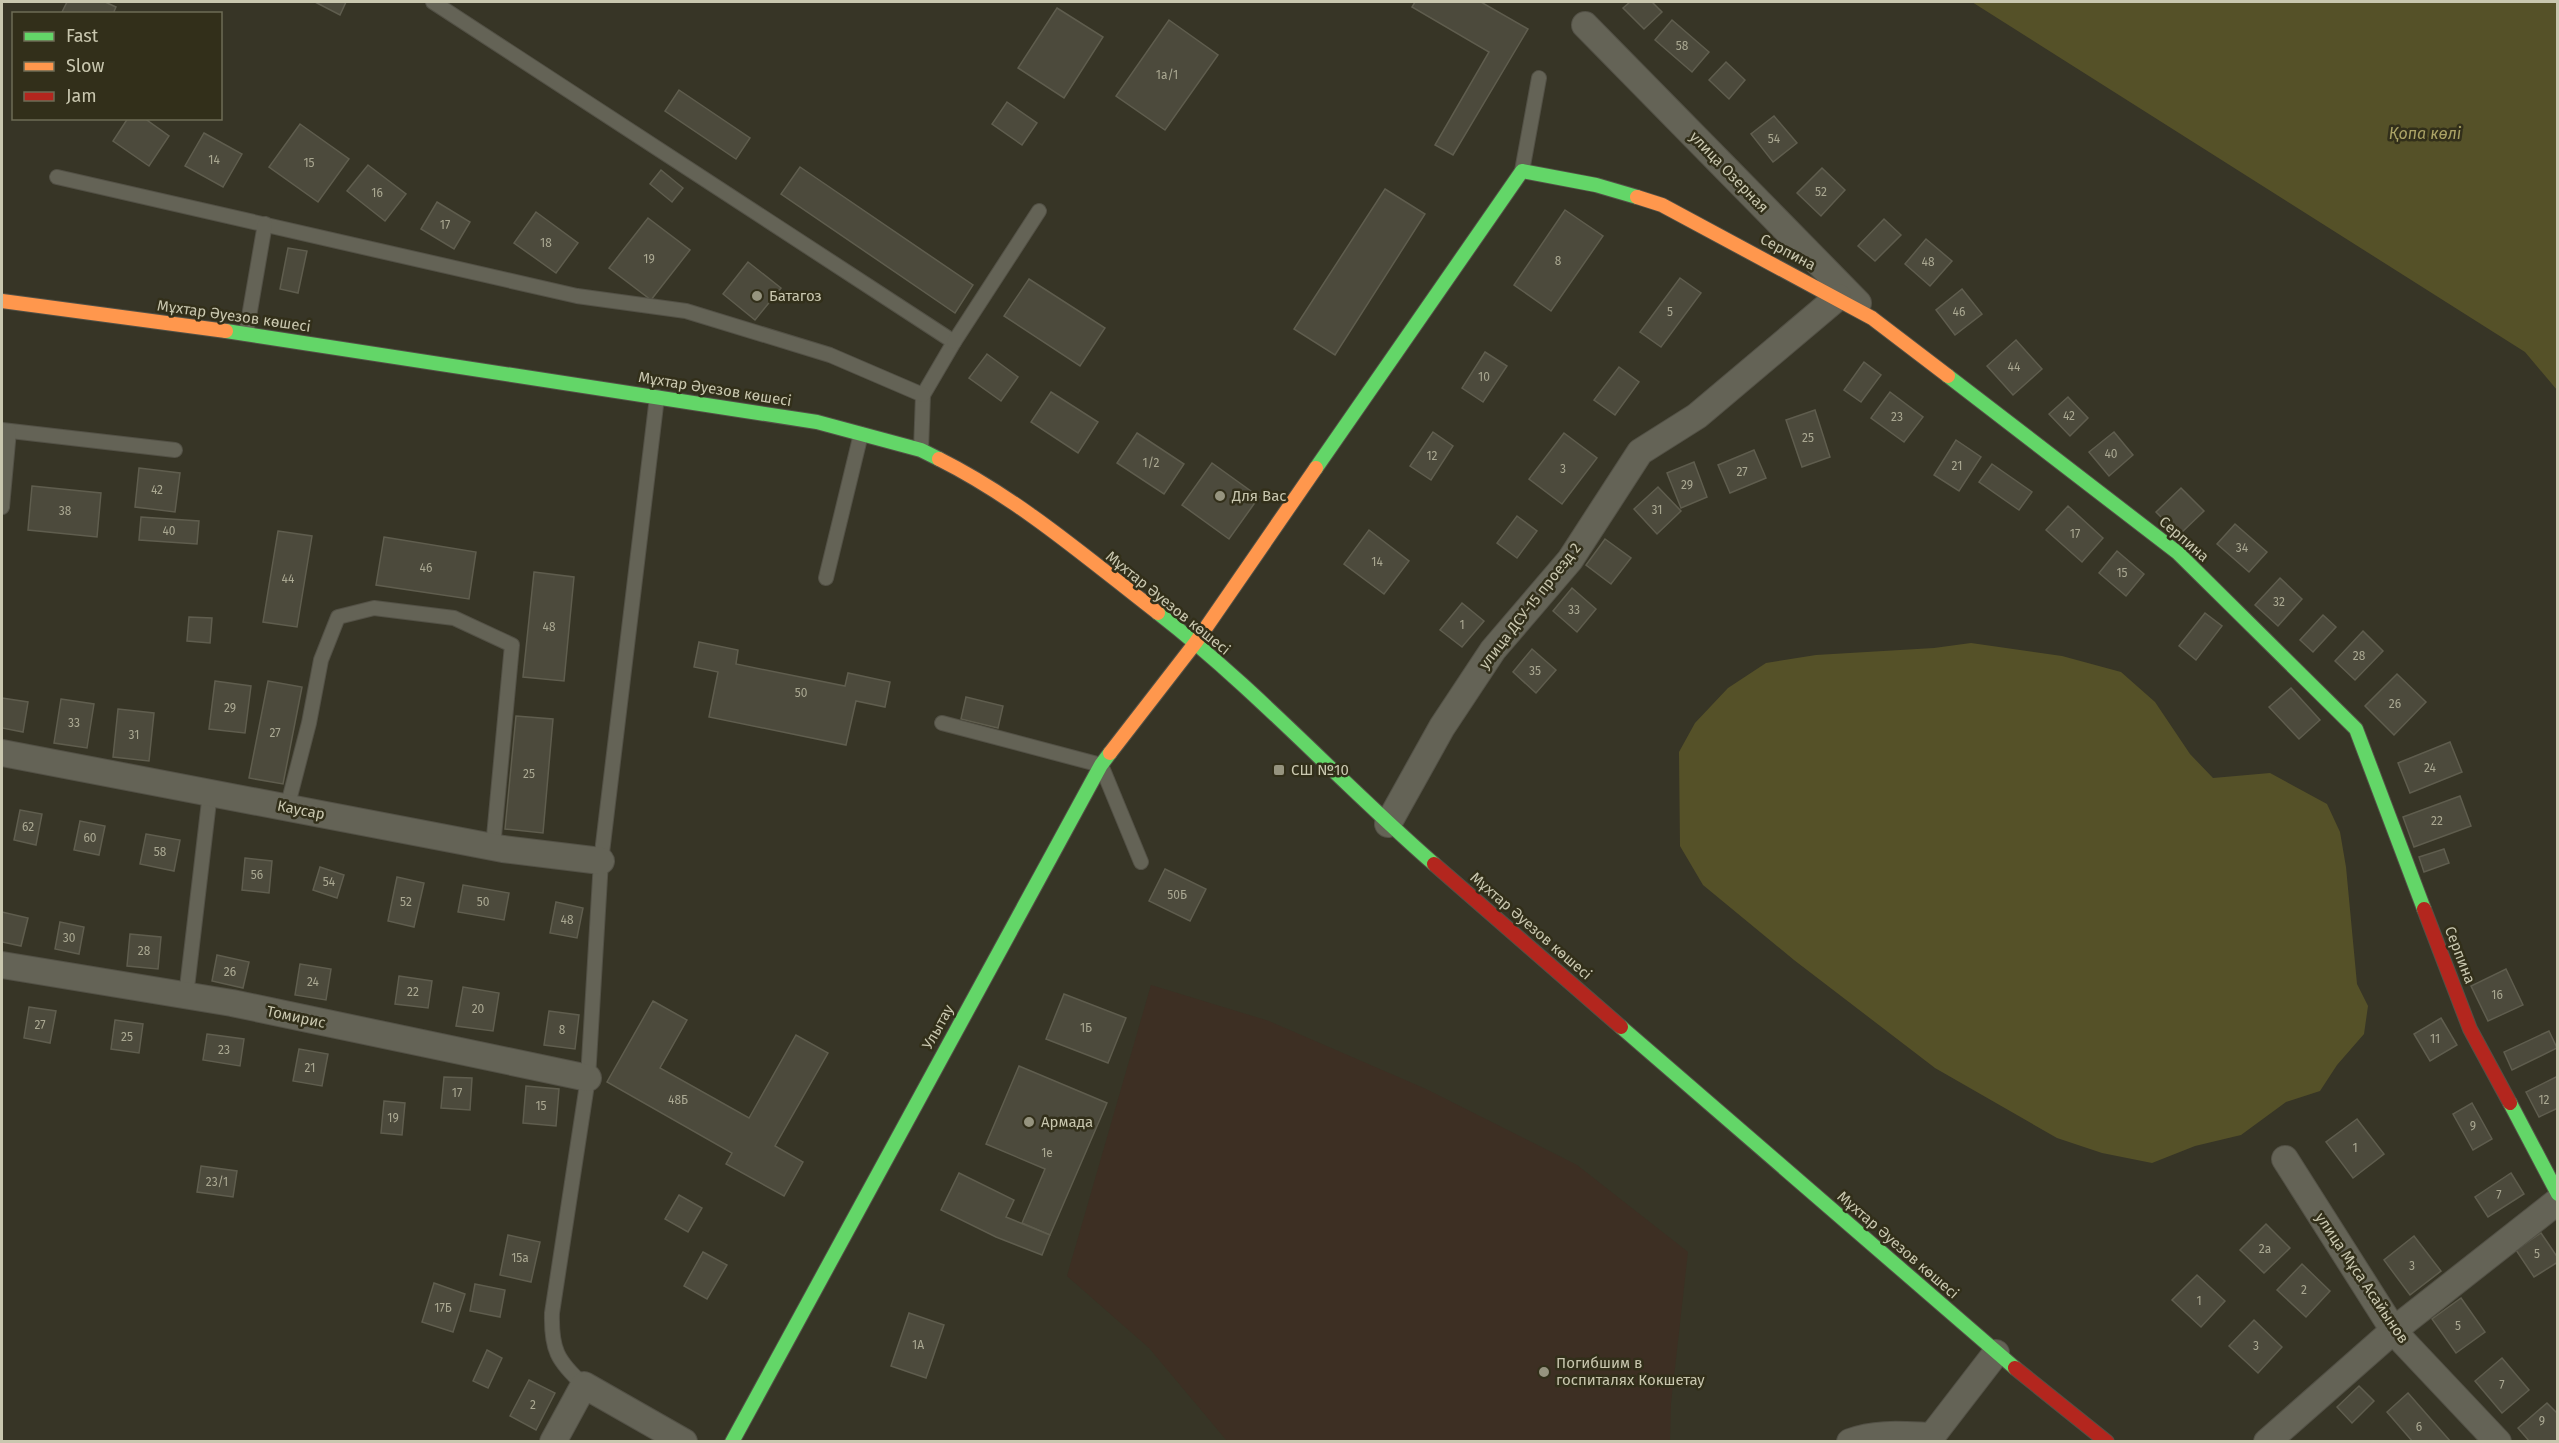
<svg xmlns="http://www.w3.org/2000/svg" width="2559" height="1443" viewBox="0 0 2559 1443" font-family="'Fira Sans',sans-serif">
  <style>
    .green { fill: #3d2f23 }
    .water { fill: #555128 }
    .building { fill: #4c4a3c; stroke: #5f5d4e; stroke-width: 1.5 }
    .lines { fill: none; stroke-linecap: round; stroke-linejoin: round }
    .lane-casing { stroke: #535146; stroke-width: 16 }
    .street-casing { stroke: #535146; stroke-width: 28 }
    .fast-casing { stroke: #535146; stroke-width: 16 }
    .slow-casing { stroke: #535146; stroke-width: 16 }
    .jam-casing { stroke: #535146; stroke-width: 16 }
    .lane { stroke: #646356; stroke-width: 14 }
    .street { stroke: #646356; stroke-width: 26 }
    .fast { stroke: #63d668; stroke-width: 14 }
    .slow { stroke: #ff974d; stroke-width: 14 }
    .jam { stroke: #b3261e; stroke-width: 14 }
    .poi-dot { fill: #96947f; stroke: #322f1a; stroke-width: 2 }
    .labels { text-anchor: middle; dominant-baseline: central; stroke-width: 5; stroke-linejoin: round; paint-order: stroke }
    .number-label { font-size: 12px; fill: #aaa892 }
    .street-label { font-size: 15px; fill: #c9c7af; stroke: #322f1a }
    .poi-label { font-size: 15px; fill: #c9c7af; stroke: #322f1a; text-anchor: start }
    .water-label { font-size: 16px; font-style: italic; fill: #aba365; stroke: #322f1a }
  </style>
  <rect width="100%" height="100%" fill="#373526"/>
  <path class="green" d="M1151,985L1269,1021L1426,1089L1577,1165L1688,1252L1671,1403L1670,1441H1227L1149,1348L1067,1276Z"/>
  <g class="water">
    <path d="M1972,2H2557V390L2525,352Z"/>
    <path d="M1971,643L2062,656L2121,672L2155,702L2190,754L2213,778L2270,773L2327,804L2340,832L2346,867L2357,984L2368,1006L2364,1034L2337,1065L2320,1091L2286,1102L2241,1135L2195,1146L2152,1163L2102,1153L2057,1138L1935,1068L1794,960L1703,885L1680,846L1679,752L1695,723L1728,688L1766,663L1816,655L1934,648Z"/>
  </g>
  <g class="building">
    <path d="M67,2H105L116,7L113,14H61Z"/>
    <path d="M315,2H346L340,15Z"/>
    <path d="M1415,2H1481L1528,29L1453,155L1435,145L1489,52L1412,7Z"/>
    <path d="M1630,2H1652L1662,12L1644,29L1623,8Z"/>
    <path d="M1057,8L1103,37L1064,98L1018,68Z"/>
    <path d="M1169,20L1218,55L1165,130L1116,96Z"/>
    <path d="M1672,20L1709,52L1692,72L1655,40Z"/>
    <path d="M1726,62L1745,80L1729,99L1709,80Z"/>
    <path d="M679,90L750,138L736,159L665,111Z"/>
    <path d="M1007,102L1037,123L1022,145L992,124Z"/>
    <path d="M1774,116L1797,143L1773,162L1751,134Z"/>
    <path d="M128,118H144L169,136L149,166L113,141Z"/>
    <path d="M300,124L349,159L318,202L269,167Z"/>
    <path d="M204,133L242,154L223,187L185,166Z"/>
    <path d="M368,165L406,194L385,221L347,191Z"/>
    <path d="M800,167L973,285L955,313L781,194Z"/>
    <path d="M1822,168L1845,190L1821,216L1797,193Z"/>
    <path d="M661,170L683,188L672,202L650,184Z"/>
    <path d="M1385,189L1425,214L1335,355L1294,329Z"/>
    <path d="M437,202L470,222L454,249L421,229Z"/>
    <path d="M1565,210L1603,236L1551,311L1514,285Z"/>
    <path d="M536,212L578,243L556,273L514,243Z"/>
    <path d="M648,218L690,250L651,300L609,268Z"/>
    <path d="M1884,219L1901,235L1875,261L1858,246Z"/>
    <path d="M1926,239L1952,261L1930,286L1905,264Z"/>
    <path d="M288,248L307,251L298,293L280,289Z"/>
    <path d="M748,262L781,288L755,320L723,294Z"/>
    <path d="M1680,278L1701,293L1661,347L1640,332Z"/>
    <path d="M1029,279L1105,328L1080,366L1004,316Z"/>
    <path d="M1962,289L1982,314L1955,335L1936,310Z"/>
    <path d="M2016,340L2042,369L2013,395L1987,366Z"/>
    <path d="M1485,352L1507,366L1483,402L1462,388Z"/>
    <path d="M987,354L1018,377L1001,401L969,378Z"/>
    <path d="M1864,362L1881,375L1861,402L1844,390Z"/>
    <path d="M1619,367L1639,382L1615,415L1594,400Z"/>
    <path d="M1051,392L1098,422L1078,453L1031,422Z"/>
    <path d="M1890,392L1923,417L1904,442L1871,418Z"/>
    <path d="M2068,397L2088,418L2070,436L2049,414Z"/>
    <path d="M1815,410L1830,457L1802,467L1786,420Z"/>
    <path d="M1433,432L1453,446L1431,480L1410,466Z"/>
    <path d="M2114,432L2133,455L2109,476L2089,452Z"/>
    <path d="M1137,433L1184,464L1164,494L1117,463Z"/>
    <path d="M1564,433L1597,458L1562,504L1529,479Z"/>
    <path d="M1956,440L1981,457L1959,491L1934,475Z"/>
    <path d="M1754,450L1766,478L1730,493L1718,465Z"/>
    <path d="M1694,462L1707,497L1681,508L1667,473Z"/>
    <path d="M1212,463L1259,497L1229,539L1182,505Z"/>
    <path d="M1992,464L2032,492L2019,510L1979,482Z"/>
    <path d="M139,468L180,473L175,512L135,507Z"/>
    <path d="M32,486L101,493L97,537L28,530Z"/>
    <path d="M1658,487L1681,511L1657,534L1634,509Z"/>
    <path d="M2181,488L2204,511L2179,535L2156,512Z"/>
    <path d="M2068,506L2103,538L2082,562L2046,530Z"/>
    <path d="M1517,516L1537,531L1517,558L1497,543Z"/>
    <path d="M141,517L199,521L197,544L139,540Z"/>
    <path d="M2235,524L2267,552L2249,572L2217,544Z"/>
    <path d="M1369,530L1409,561L1384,594L1344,564Z"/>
    <path d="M278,531L312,536L297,627L263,622Z"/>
    <path d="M384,537L476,552L469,599L376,585Z"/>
    <path d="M1605,539L1631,558L1611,584L1586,565Z"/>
    <path d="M2117,551L2144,574L2126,596L2099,573Z"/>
    <path d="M534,572L574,577L564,681L523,677Z"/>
    <path d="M2280,578L2302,599L2278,626L2255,605Z"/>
    <path d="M1572,588L1596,609L1577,632L1553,611Z"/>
    <path d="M1462,603L1484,621L1462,647L1440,630Z"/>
    <path d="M2205,613L2222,626L2196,660L2179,646Z"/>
    <path d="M2323,615L2336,627L2313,652L2300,640Z"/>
    <path d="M189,617L212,618L210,643L187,641Z"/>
    <path d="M2363,631L2383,651L2355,680L2335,661Z"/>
    <path d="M699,642L738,650L736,664L845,686L848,673L890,682L885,707L856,701L846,745L709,717L718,672L694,667Z"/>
    <path d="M1532,649L1556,670L1536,693L1513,672Z"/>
    <path d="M2397,674L2426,702L2394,735L2365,706Z"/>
    <path d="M215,681L251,686L245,733L209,729Z"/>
    <path d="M268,681L302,687L283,784L249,778Z"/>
    <path d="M2291,688L2320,720L2299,739L2269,707Z"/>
    <path d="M966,697L1003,706L998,728L961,719Z"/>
    <path d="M2,698L28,702L23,732L2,728Z"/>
    <path d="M61,699L94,704L87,748L54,743Z"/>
    <path d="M118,709L154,713L149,761L113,757Z"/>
    <path d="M516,716L553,719L543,833L505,829Z"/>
    <path d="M2450,742L2462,772L2410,793L2398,763Z"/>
    <path d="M2460,796L2471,826L2414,847L2403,817Z"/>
    <path d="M20,810L42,814L36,845L14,840Z"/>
    <path d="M80,821L105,826L99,855L74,850Z"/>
    <path d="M146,834L180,840L174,871L140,864Z"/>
    <path d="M2444,849L2449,863L2424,872L2419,857Z"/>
    <path d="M245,858L272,861L269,893L242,890Z"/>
    <path d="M320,867L344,875L337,898L313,890Z"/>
    <path d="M1165,869L1206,889L1190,921L1149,901Z"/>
    <path d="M397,877L424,883L414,927L388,921Z"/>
    <path d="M463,885L509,893L504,920L458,912Z"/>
    <path d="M556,902L583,908L577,938L550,933Z"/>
    <path d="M2,912L28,918L21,946L2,942Z"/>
    <path d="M60,922L84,927L79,954L55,949Z"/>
    <path d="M130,934L161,937L158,969L127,966Z"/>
    <path d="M217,955L249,962L243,988L212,981Z"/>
    <path d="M300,964L331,969L326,1000L295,995Z"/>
    <path d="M2506,969L2523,1005L2488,1021L2471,986Z"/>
    <path d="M399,976L432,981L428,1008L395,1004Z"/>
    <path d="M463,987L499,993L493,1031L456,1026Z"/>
    <path d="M1064,994L1126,1018L1108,1063L1046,1039Z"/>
    <path d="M653,1001L687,1020L660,1068L749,1118L796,1035L828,1053L775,1146L803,1162L784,1196L726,1164L732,1153L607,1082Z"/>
    <path d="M29,1007L56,1011L50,1043L24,1038Z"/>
    <path d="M549,1011L579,1015L575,1049L544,1045Z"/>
    <path d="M2441,1018L2457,1045L2430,1061L2414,1034Z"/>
    <path d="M115,1020L143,1024L139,1053L111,1049Z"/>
    <path d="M2549,1031L2557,1048L2512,1070L2504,1052Z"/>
    <path d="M207,1034L244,1039L240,1066L203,1060Z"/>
    <path d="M299,1049L328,1054L322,1086L293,1081Z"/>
    <path d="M1019,1066L1107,1103L1050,1235L1022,1223L1045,1169L986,1144Z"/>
    <path d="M2558,1076V1108L2539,1117L2526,1092Z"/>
    <path d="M444,1077L472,1078L470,1110L441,1108Z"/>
    <path d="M526,1086L559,1089L556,1126L523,1123Z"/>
    <path d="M384,1101L405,1103L402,1135L381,1133Z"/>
    <path d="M2472,1103L2492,1139L2473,1150L2453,1114Z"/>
    <path d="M2357,1119L2384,1154L2353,1178L2326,1142Z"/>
    <path d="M201,1166L237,1171L233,1197L197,1192Z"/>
    <path d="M959,1173L1014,1200L1006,1217L1050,1235L1042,1255L996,1237L941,1210Z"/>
    <path d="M2511,1173L2524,1194L2488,1217L2475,1197Z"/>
    <path d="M679,1195L702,1208L688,1232L665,1219Z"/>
    <path d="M2266,1224L2290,1248L2264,1273L2240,1250Z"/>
    <path d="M2541,1233L2558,1258V1262L2534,1277L2516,1250Z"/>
    <path d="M508,1235L540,1242L531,1282L500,1275Z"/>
    <path d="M2414,1236L2441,1271L2410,1295L2384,1260Z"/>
    <path d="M703,1252L727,1265L707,1299L684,1286Z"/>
    <path d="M2302,1264L2330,1291L2306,1317L2277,1290Z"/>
    <path d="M2197,1275L2225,1301L2201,1327L2172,1300Z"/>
    <path d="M434,1283L465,1294L453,1332L422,1322Z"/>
    <path d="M475,1284L505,1290L500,1317L470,1311Z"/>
    <path d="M2461,1298L2485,1332L2456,1353L2432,1319Z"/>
    <path d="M909,1313L944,1325L926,1378L891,1366Z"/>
    <path d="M2254,1320L2282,1347L2258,1373L2229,1346Z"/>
    <path d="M487,1350L502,1358L488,1388L473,1381Z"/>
    <path d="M2502,1358L2529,1390L2502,1413L2475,1381Z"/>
    <path d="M529,1380L555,1393L536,1430L510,1416Z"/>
    <path d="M2359,1386L2374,1401L2352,1423L2337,1407Z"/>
    <path d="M2408,1393L2451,1442H2413L2387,1412Z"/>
    <path d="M2547,1403L2558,1414V1442H2530L2518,1428Z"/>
  </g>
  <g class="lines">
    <defs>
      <g id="lane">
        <path d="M433,2L954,342L923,395L921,450"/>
        <path d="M1522,171L1539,78"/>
        <path d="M57,177L577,296L686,311L830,355L923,395"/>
        <path d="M246,334L265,224"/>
        <path d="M954,342L1039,211"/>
        <path d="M2,430L175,450"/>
        <path d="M2,507L9,431"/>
        <path d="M826,578L861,434"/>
        <path d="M942,723L1101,765L1141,862"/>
        <path d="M287,808L309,723L321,660L338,617L374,608L454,618L512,645L493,847"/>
        <path d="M186,996L210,793"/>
        <path d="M584,1385C557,1361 551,1349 552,1313L588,1078L601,861L657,397"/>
      </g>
      <g id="street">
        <path d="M1585,25L1858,303"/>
        <path d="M2,753L503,849L601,861"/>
        <path d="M1388,824L1442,727L1493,650L1570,560L1640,452L1697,416L1838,297"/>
        <path d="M2,965L232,1003L588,1078"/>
        <path d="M2285,1159L2396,1334L2498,1442"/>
        <path d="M553,1442L584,1385L684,1442"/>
        <path d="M1850,1442C1876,1432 1904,1435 1932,1436L1996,1353"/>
        <path d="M2267,1442L2394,1330L2558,1201"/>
      </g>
      <g id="fast">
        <path d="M226,331L817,422L921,450L939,459"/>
        <path d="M1948,376L2178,553L2356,729L2424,909"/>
        <path d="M1316,468L1522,171L1596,185L1637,197"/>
        <path d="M1158,613C1256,689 1340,782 1434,864"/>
        <path d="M1621,1027L2015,1368"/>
        <path d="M2510,1103L2558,1194"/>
        <path d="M732,1442L1101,765L1110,753"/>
      </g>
      <g id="slow">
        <path d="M1637,197L1662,205L1872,318L1948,376"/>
        <path d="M2,301L226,331"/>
        <path d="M939,459C1019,499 1087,558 1158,613"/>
        <path d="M1110,753L1196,642L1316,468"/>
      </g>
      <g id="jam">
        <path d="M1434,864L1621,1027"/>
        <path d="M2424,909L2470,1029L2510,1103"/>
        <path d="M2015,1368L2107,1442"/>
      </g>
    </defs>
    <use href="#lane" class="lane-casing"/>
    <use href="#street" class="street-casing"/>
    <use href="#fast" class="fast-casing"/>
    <use href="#slow" class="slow-casing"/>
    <use href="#jam" class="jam-casing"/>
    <use href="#lane" class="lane"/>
    <use href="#street" class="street"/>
    <use href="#fast" class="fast"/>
    <use href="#slow" class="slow"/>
    <use href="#jam" class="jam"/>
  </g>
  <g class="poi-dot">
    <circle cx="757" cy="296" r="6"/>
    <circle cx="1220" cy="496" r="6"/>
    <rect x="1273" y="764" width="12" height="12" rx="3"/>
    <circle cx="1029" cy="1122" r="6"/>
    <circle cx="1544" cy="1372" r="6"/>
  </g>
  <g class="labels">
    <g class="number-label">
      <text x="1682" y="46">58</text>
      <text x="1167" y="75">1а/1</text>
      <text x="1774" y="139">54</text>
      <text x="214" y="160">14</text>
      <text x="309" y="163">15</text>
      <text x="1821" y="192">52</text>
      <text x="377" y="193">16</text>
      <text x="445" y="225">17</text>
      <text x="546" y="243">18</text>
      <text x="649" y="259">19</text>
      <text x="1558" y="261">8</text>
      <text x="1928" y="262">48</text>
      <text x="1670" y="312">5</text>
      <text x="1959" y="312">46</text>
      <text x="2014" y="367">44</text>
      <text x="1484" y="377">10</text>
      <text x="2069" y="416">42</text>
      <text x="1897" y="417">23</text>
      <text x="1808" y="438">25</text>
      <text x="2111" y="454">40</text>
      <text x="1432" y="456">12</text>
      <text x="1151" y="463">1/2</text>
      <text x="1957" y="466">21</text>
      <text x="1563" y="469">3</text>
      <text x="1742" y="472">27</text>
      <text x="1687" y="485">29</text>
      <text x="157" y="490">42</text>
      <text x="1657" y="510">31</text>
      <text x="65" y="511">38</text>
      <text x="169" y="531">40</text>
      <text x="2075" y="534">17</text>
      <text x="2242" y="548">34</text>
      <text x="1377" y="562">14</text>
      <text x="426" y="568">46</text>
      <text x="2122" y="573">15</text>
      <text x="288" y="579">44</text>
      <text x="2279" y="602">32</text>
      <text x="1574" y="610">33</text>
      <text x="1462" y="625">1</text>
      <text x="549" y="627">48</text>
      <text x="2359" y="656">28</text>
      <text x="1535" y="671">35</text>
      <text x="801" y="693">50</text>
      <text x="2395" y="704">26</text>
      <text x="230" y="708">29</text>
      <text x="74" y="723">33</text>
      <text x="275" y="733">27</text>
      <text x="134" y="735">31</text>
      <text x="2430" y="768">24</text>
      <text x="529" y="774">25</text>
      <text x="2437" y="821">22</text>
      <text x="28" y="827">62</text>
      <text x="90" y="838">60</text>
      <text x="160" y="852">58</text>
      <text x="257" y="875">56</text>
      <text x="329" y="882">54</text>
      <text x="1177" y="895">50Б</text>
      <text x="406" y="902">52</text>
      <text x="483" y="902">50</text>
      <text x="567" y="920">48</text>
      <text x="69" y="938">30</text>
      <text x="144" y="951">28</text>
      <text x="230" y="972">26</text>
      <text x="313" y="982">24</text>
      <text x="413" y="992">22</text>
      <text x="2497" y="995">16</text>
      <text x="478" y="1009">20</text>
      <text x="40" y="1025">27</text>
      <text x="1086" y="1028">1Б</text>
      <text x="562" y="1030">8</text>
      <text x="127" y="1037">25</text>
      <text x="2435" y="1039">11</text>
      <text x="224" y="1050">23</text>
      <text x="310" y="1068">21</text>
      <text x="457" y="1093">17</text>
      <text x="678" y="1100">48Б</text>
      <text x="2544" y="1100">12</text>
      <text x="541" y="1106">15</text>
      <text x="393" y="1118">19</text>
      <text x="2473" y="1126">9</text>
      <text x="2355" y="1148">1</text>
      <text x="1047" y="1153">1е</text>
      <text x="217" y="1182">23/1</text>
      <text x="2499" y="1195">7</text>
      <text x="2265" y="1249">2а</text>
      <text x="2537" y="1254">5</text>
      <text x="520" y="1258">15а</text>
      <text x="2412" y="1266">3</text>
      <text x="2304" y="1290">2</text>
      <text x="2199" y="1301">1</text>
      <text x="443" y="1308">17Б</text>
      <text x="2458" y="1326">5</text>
      <text x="918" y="1345">1А</text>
      <text x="2256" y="1346">3</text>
      <text x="2502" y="1385">7</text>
      <text x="533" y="1405">2</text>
      <text x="2542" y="1421">9</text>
      <text x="2419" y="1427">6</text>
    </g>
    <g class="street-label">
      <text transform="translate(1729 172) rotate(46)">улица Озерная</text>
      <text transform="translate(1788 252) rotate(28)">Серпина</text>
      <text transform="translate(234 316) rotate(8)">Мұхтар Әуезов көшесі</text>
      <text transform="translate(715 389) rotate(9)">Мұхтар Әуезов көшесі</text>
      <text transform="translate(2184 539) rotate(41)">Серпина</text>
      <text transform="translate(1168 603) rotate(39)">Мұхтар Әуезов көшесі</text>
      <text transform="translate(1530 606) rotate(-52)">улица ДСУ-15 проезд 2</text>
      <text transform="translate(301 810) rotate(11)">Каусар</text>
      <text transform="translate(1531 926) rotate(41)">Мұхтар Әуезов көшесі</text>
      <text transform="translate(2460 955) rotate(69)">Серпина</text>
      <text transform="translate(296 1017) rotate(12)">Томирис</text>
      <text transform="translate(938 1027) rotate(-61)">Улытау</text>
      <text transform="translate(1898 1245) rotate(41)">Мұхтар Әуезов көшесі</text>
      <text transform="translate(2362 1278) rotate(56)">улица Мұса Асайынов</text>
    </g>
    <g class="poi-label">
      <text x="769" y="296">Батагоз</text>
      <text x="1232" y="496">Для Вас</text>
      <text x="1291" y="770">СШ №10</text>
      <text x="1041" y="1122">Армада</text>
      <text x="1556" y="1363">Погибшим в<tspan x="1556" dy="17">госпиталях Кокшетау</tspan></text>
    </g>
    <g class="water-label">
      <text x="2425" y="133">Қопа көлі</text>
    </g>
  </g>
  <rect width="2559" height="1443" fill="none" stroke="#c9c7af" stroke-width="6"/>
  <rect x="12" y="12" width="210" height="108" fill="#322f1a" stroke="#6e6c56" stroke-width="1.5"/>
  <rect x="24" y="32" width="30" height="9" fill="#63d668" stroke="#6e6c56" stroke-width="1.5"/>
  <text x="66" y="42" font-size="18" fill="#c9c7af">Fast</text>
  <rect x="24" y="62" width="30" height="9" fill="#ff974d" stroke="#6e6c56" stroke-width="1.5"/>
  <text x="66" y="72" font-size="18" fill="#c9c7af">Slow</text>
  <rect x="24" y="92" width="30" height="9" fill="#b3261e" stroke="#6e6c56" stroke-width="1.5"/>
  <text x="66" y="102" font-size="18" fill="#c9c7af">Jam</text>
</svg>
